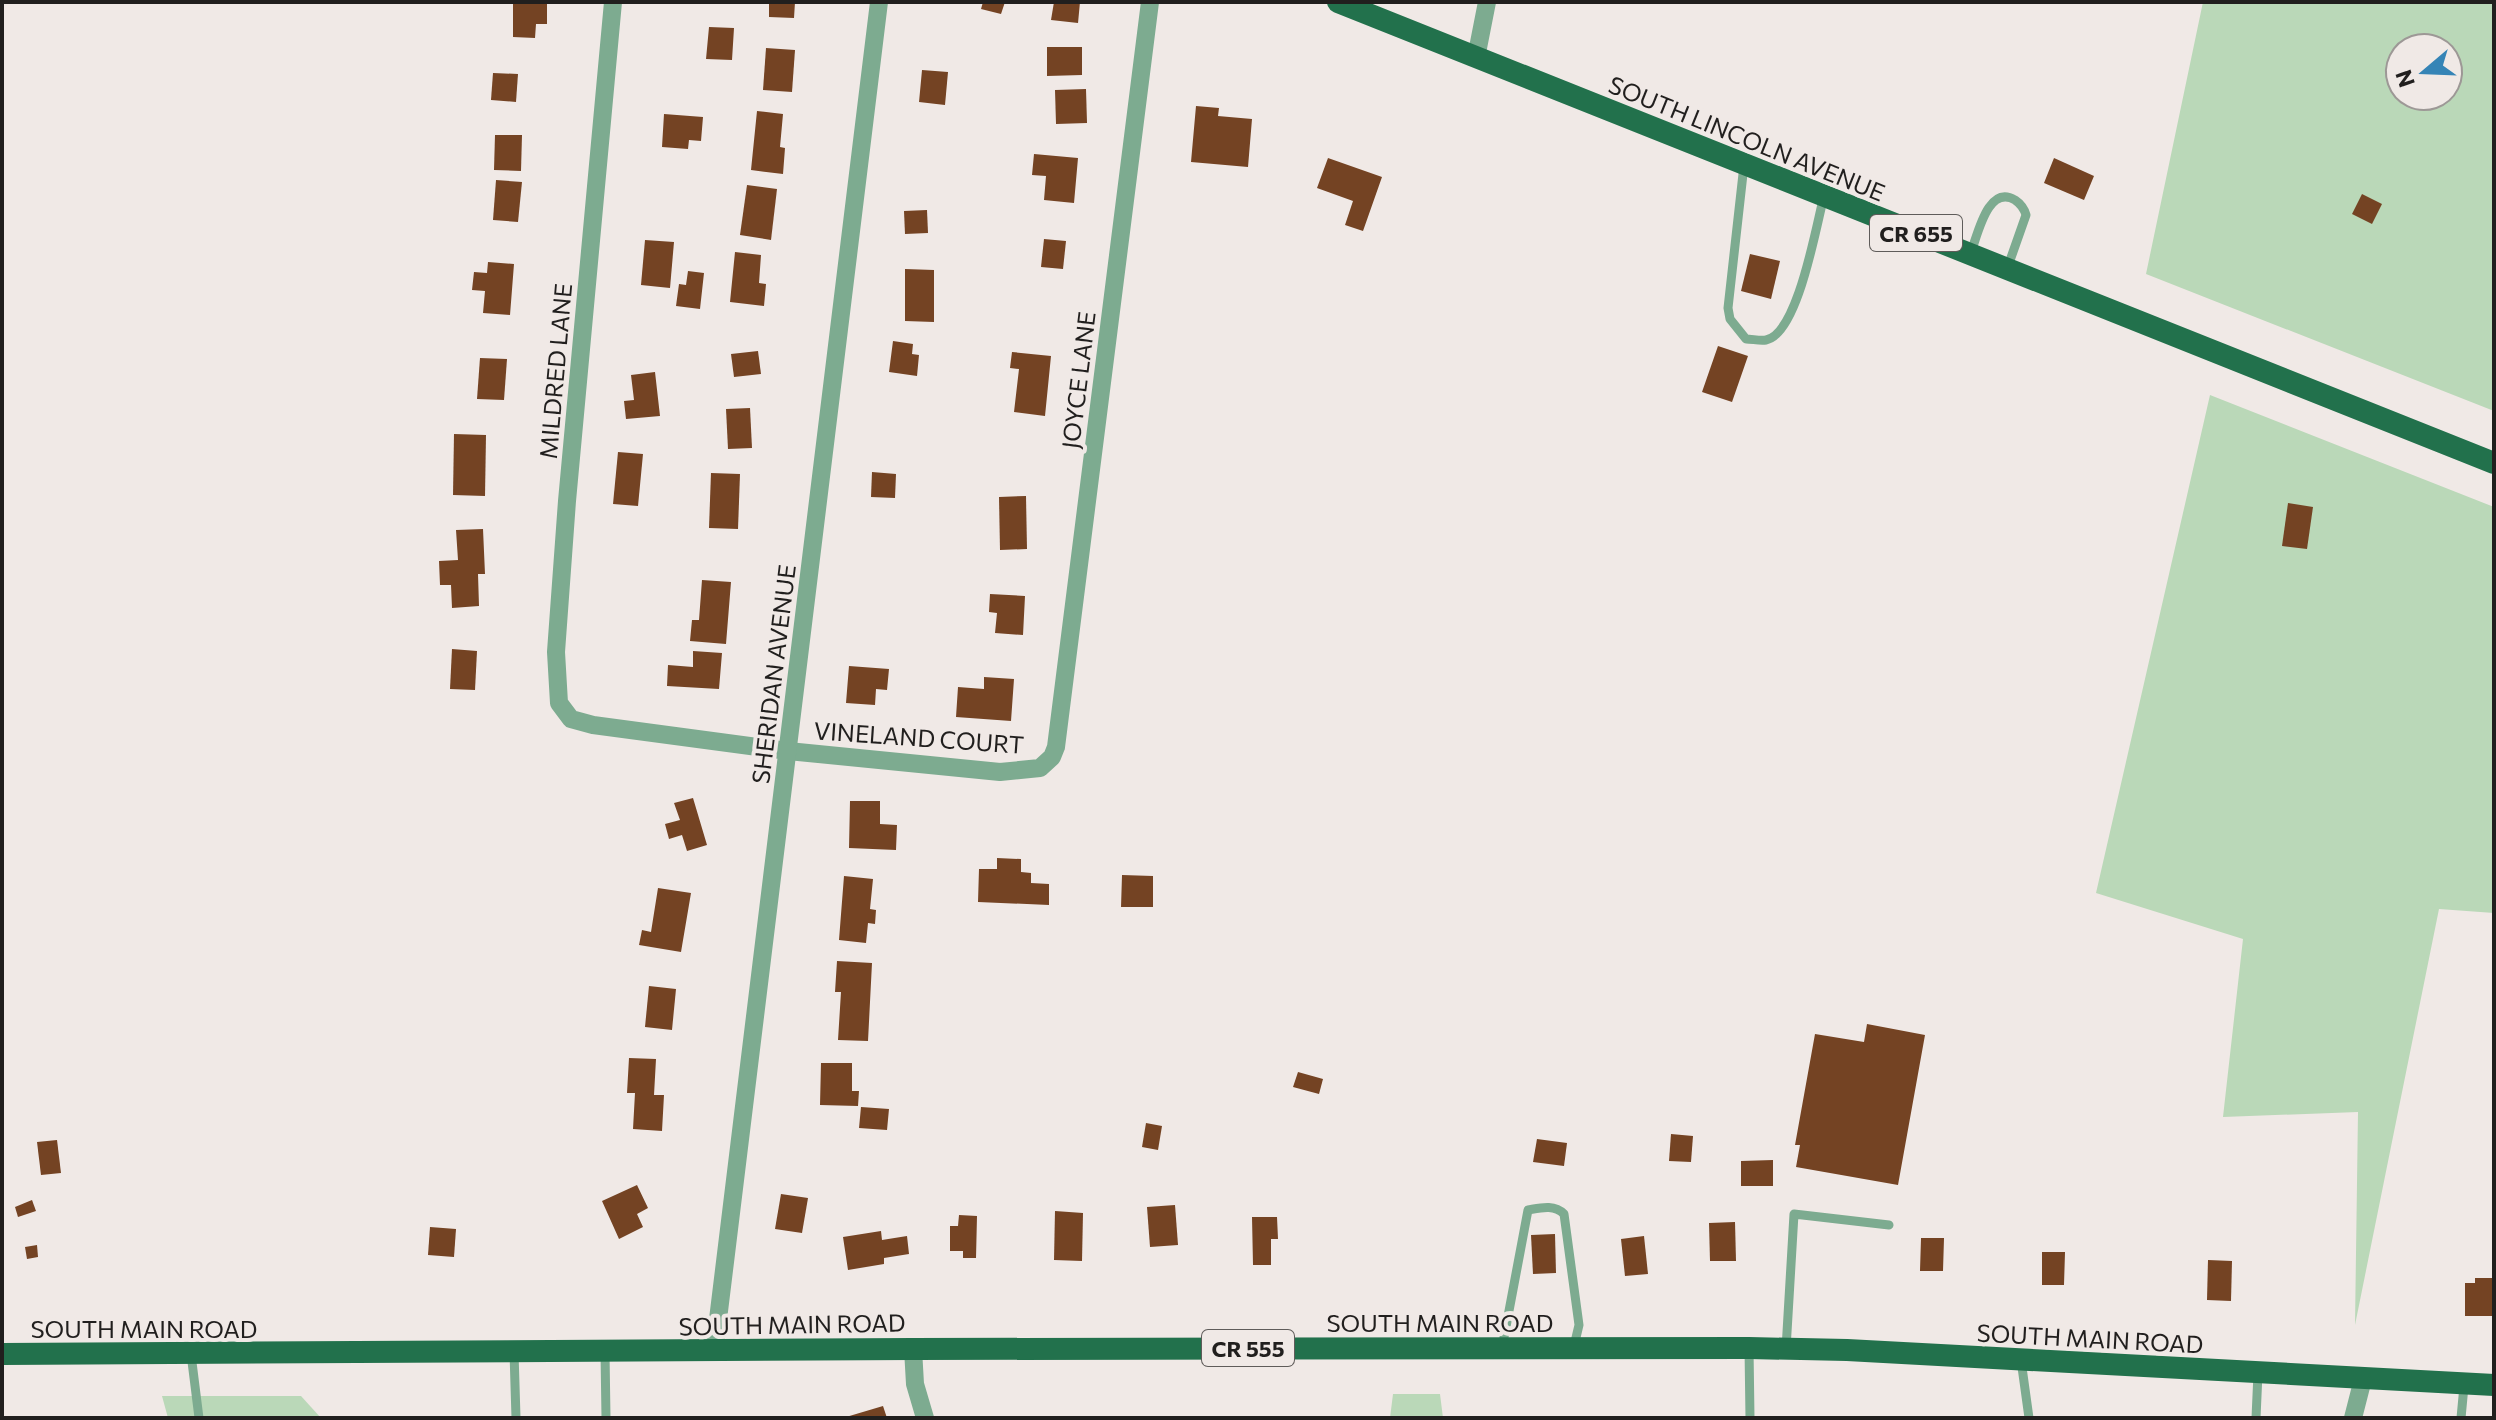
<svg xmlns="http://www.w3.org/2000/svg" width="2496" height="1420" viewBox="0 0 2496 1420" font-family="Commissioner,sans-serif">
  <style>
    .green { fill: #bad8b8; fill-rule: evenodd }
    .building { fill: #744323 }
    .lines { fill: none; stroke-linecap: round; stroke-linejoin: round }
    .service { stroke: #7dab90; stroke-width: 9 }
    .minor { stroke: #7dab90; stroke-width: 18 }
    .primary { stroke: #22714c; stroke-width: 22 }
    .labels { text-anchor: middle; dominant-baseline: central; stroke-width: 8; stroke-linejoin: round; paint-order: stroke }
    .shield { fill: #f0e9e6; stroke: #5f5c5a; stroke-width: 2 }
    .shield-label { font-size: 22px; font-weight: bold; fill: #211f1e }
    .street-label { font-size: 24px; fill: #211f1e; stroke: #f0e9e6 }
  </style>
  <rect width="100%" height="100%" fill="#f0e9e6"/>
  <g class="green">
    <path d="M2203,2H2494V411L2146,274ZM2400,48H2448V96H2400Z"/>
    <path d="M2210,395L2494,507V913L2439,909L2355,1325L2358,1112L2223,1117L2243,939L2096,893Z"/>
    <path d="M1393,1394H1440L1443,1418H1390Z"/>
    <path d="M162,1396H301L321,1418H168Z"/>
  </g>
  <g class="building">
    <path d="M513,2H547V24H536L535,38L513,37Z"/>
    <path d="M769,2H795L794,18L769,17Z"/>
    <path d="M983,2H1005L1001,14L981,9Z"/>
    <path d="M1054,2H1080L1078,23L1051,20Z"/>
    <path d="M709,27L734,28L732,60L706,59Z"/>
    <path d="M1047,47H1082V75L1047,76Z"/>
    <path d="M766,48L795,50L792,92L763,90Z"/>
    <path d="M922,70L948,72L945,105L919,102Z"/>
    <path d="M493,73L518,74L516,102L491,100Z"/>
    <path d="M1086,89L1087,123L1056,124L1055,90Z"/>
    <path d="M1196,106L1219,108L1218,116L1252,119L1248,167L1191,162Z"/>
    <path d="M757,111L783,114L780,147L785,148L783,174L751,170Z"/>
    <path d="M664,114L703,117L701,141L689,140L688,149L662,147Z"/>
    <path d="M495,135H522L521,171L494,170Z"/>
    <path d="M1034,154L1078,158L1074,203L1044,200L1046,176L1032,175Z"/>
    <path d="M1328,158L1382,177L1363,231L1345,225L1353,201L1317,188Z"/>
    <path d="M2054,158L2094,176L2084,200L2044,183Z"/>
    <path d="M496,180L522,182L518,222L493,220Z"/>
    <path d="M747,185L777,189L771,240L740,235Z"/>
    <path d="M2362,194L2382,204L2372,224L2352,214Z"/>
    <path d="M927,210L928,233L905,234L904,211Z"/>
    <path d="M1044,239L1066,241L1063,269L1041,267Z"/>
    <path d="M645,240L674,242L670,288L641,285Z"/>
    <path d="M735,252L761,255L759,283L766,284L764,306L730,302Z"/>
    <path d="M1750,254L1780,261L1771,299L1741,291Z"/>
    <path d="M488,262L514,264L510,315L483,313L485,291L472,290L474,272L487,273Z"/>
    <path d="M905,269L934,270V322L905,321Z"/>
    <path d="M688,271L704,273L700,309L676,306L679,284L686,285Z"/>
    <path d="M893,341L913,344L912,354L919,355L917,376L889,372Z"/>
    <path d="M1718,346L1748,356L1732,402L1702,392Z"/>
    <path d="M758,351L761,374L734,377L731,354Z"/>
    <path d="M1012,352L1051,356L1045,416L1014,412L1019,369L1010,368Z"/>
    <path d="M480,358L507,359L504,400L477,399Z"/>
    <path d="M655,372L660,416L626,419L624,401L634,400L631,375Z"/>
    <path d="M750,408L752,448L728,449L726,409Z"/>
    <path d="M454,434L486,435L485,496L453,495Z"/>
    <path d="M618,452L643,454L638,506L613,504Z"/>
    <path d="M872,472L896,474L895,498L871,497Z"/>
    <path d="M711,473L740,474L738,529L709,528Z"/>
    <path d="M1026,496L1027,549L1000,550L999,497Z"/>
    <path d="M2288,503L2313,507L2307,549L2282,546Z"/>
    <path d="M483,529L485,574H478L479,606L452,608L451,585H440L439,561L458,560L456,530Z"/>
    <path d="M702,580L731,582L726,644L690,641L692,620H699Z"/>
    <path d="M990,594L1025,596L1023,635L995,633L997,613L989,612Z"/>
    <path d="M452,649L477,651L475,690L450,689Z"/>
    <path d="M693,651L722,653L719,689L667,686L668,665L693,667Z"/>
    <path d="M849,666L889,669L887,690L876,689L875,705L846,703Z"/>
    <path d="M984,677L1014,679L1011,721L956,717L958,687L984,689Z"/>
    <path d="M693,798L707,845L687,851L682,835L669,839L665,824L680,820L674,803Z"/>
    <path d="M850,801H880V824L897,825L896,850L849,848Z"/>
    <path d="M997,858L1021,859V872L1031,873V883L1049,884V905L978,902L979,869H997Z"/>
    <path d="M1122,875L1153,876V907H1121Z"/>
    <path d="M844,876L873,879L870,909L876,910L875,924L868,923L866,943L839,940Z"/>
    <path d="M658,888L691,893L681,952L639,945L642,930L651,932Z"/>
    <path d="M837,961L872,963L868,1041L838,1040L841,992H835Z"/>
    <path d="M649,986L676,989L672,1030L645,1027Z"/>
    <path d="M1867,1024L1925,1035L1898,1185L1796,1167L1800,1145H1795L1815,1034L1864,1042Z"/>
    <path d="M629,1058L656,1059L654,1095H664L662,1131L633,1129L635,1093H627Z"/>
    <path d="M821,1063H852V1091H859L858,1106L820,1105Z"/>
    <path d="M1298,1072L1323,1079L1319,1094L1293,1087Z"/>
    <path d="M861,1107L889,1109L887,1130L859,1128Z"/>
    <path d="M1146,1123L1162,1126L1158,1150L1142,1147Z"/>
    <path d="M1671,1134L1693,1136L1691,1162L1669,1161Z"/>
    <path d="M1537,1139L1567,1143L1564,1166L1533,1162Z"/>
    <path d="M57,1140L61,1173L41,1175L37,1142Z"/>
    <path d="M1773,1160V1186H1741V1161Z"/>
    <path d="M637,1185L648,1208L637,1214L643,1227L619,1239L602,1201Z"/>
    <path d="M781,1194L808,1198L802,1233L775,1229Z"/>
    <path d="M32,1200L36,1211L18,1217L15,1207Z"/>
    <path d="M1175,1205L1178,1245L1150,1247L1147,1207Z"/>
    <path d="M1055,1211L1083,1213L1082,1261L1054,1260Z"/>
    <path d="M959,1215L977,1216L976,1258H963V1251H950V1226H958Z"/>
    <path d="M1252,1217H1277L1278,1239H1271V1265H1253Z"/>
    <path d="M1735,1222L1736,1261H1710L1709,1223Z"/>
    <path d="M430,1227L456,1229L454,1257L428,1255Z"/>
    <path d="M881,1231L882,1240L907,1236L909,1254L884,1258V1264L848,1270L843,1237Z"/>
    <path d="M1555,1234L1556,1273L1533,1274L1531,1235Z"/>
    <path d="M1644,1236L1648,1274L1625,1276L1621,1239Z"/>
    <path d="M1921,1238H1944L1943,1271H1920Z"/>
    <path d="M37,1245L38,1257L27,1259L25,1247Z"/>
    <path d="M2042,1252H2065L2064,1285H2042Z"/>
    <path d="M2208,1260L2232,1261L2231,1301L2207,1300Z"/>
    <path d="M2475,1278H2494V1316H2465V1283H2475Z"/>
    <path d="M883,1406L887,1418H846V1417Z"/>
  </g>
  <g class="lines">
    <g class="service">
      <path d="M1744,165L1728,308L1730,319L1746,339C1752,339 1760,341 1766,340C1798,334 1816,226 1824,196"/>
      <path d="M1971,252C1978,234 1988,184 2015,200C2021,204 2024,208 2026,215L2007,269"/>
      <path d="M1502,1348L1528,1210C1540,1208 1554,1204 1564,1214L1579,1325L1574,1346"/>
      <path d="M1749,1348L1750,1418"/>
      <path d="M1786,1349L1794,1214L1889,1225"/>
      <path d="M514,1352L516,1418"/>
      <path d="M605,1352L606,1418"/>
      <path d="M191,1354L199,1418"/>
      <path d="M2021,1360L2029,1418"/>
      <path d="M2256,1418L2258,1373"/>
      <path d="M2461,1418L2464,1386"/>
    </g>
    <g class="minor">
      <path d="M613,2L567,501L556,652L559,703L571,719L593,725L788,751L1000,772L1040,768L1052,757L1056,747L1150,2"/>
      <path d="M1476,58L1487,2"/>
      <path d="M913,1349L915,1384L925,1418"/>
      <path d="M714,1352L879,2"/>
      <path d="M2353,1418L2363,1379"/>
    </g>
    <g class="primary">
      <path d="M1338,2L2494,463"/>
      <path d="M2,1354L913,1349L1749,1348L1847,1350L2494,1385"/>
    </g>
  </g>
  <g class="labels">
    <g class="shield">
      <rect x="1870" y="215" width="92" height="36" rx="6"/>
      <rect x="1202" y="1330" width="92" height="36" rx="6"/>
    </g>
    <g class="shield-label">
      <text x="1916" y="233">CR 655</text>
      <text x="1248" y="1348">CR 555</text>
    </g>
    <g class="street-label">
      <text transform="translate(1747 138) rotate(22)">SOUTH LINCOLN AVENUE</text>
      <text transform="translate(555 371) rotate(-85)">MILDRED LANE</text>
      <text transform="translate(1078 380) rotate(-83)">JOYCE LANE</text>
      <text transform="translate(773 674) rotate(-83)">SHERIDAN AVENUE</text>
      <text transform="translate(919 737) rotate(4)">VINELAND COURT</text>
      <text x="1440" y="1322">SOUTH MAIN ROAD</text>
      <text transform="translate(792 1324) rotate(-1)">SOUTH MAIN ROAD</text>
      <text x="144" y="1328">SOUTH MAIN ROAD</text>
      <text transform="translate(2090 1338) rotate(3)">SOUTH MAIN ROAD</text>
    </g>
  </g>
  <rect width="2496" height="1420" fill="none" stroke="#211f1e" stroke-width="8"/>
  <g transform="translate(2424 72) rotate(251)"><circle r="38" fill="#f0e9e6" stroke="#9d9896" stroke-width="2"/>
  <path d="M0-6L14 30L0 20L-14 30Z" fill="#3584b6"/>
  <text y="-12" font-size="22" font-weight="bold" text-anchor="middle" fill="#211f1e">N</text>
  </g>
</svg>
